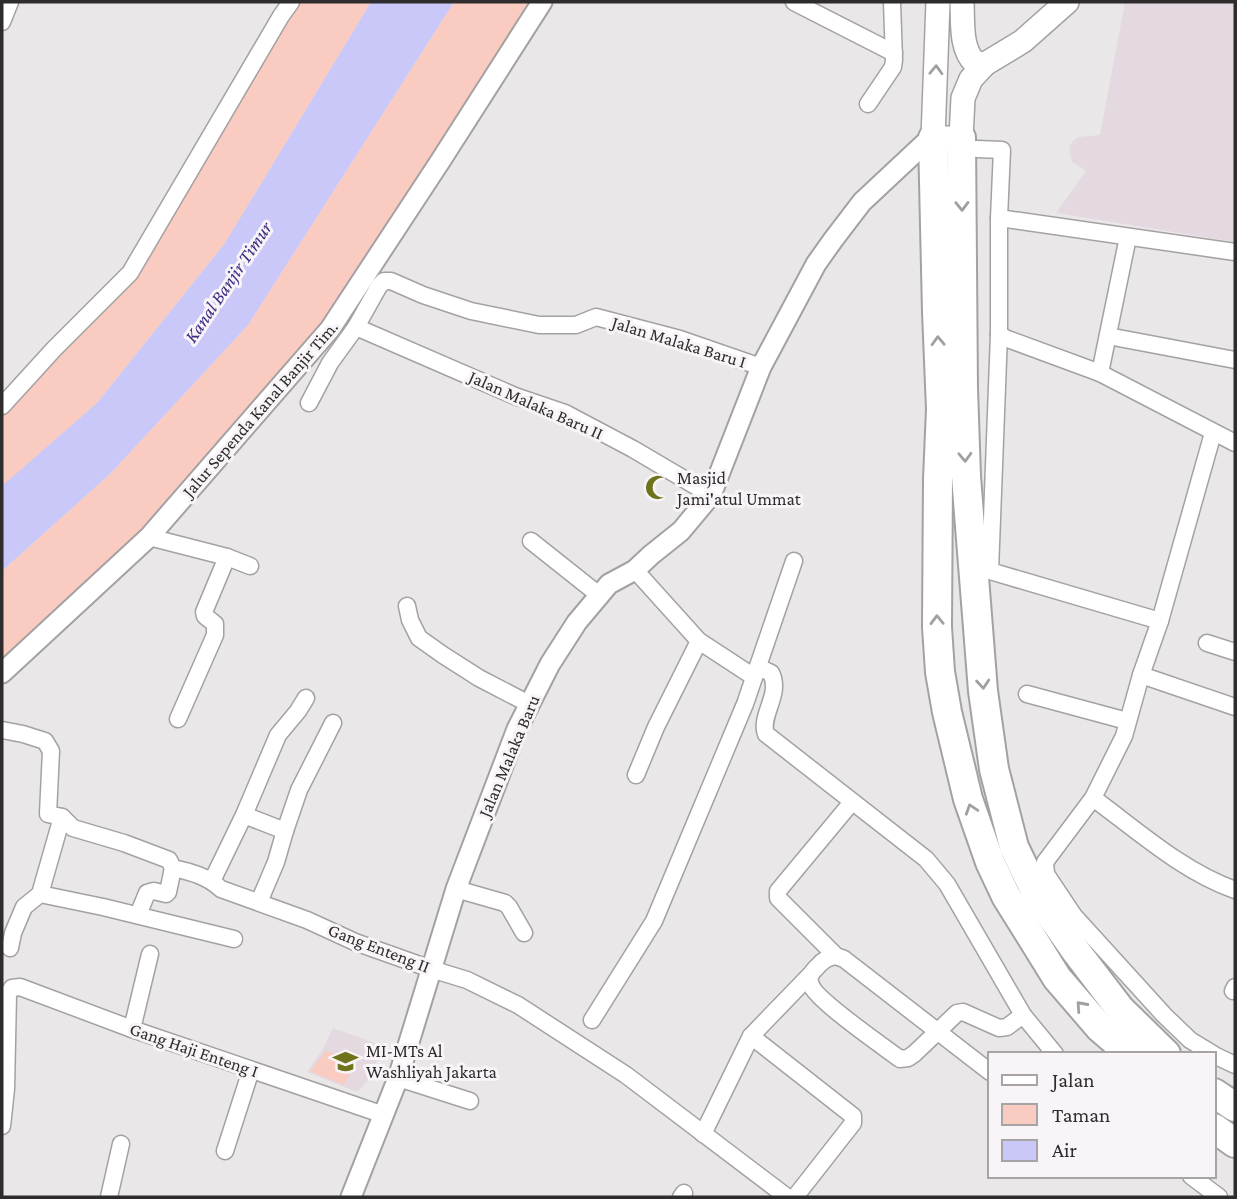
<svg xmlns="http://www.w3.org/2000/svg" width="1237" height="1199" viewBox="0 0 1237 1199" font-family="'Crimson Pro',serif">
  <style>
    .built { fill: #e4d9e0 }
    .green { fill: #f9cbc1 }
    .water { fill: #c9c8f8 }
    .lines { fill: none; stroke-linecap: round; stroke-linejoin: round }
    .minor-casing { stroke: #a4a1a3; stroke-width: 19 }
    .tertiary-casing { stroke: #a4a1a3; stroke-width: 23 }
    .primary-casing { stroke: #a4a1a3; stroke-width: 26 }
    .motorway-casing { stroke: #a4a1a3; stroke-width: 32 }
    .minor { stroke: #fff; stroke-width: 16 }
    .tertiary { stroke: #fff; stroke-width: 19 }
    .primary { stroke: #fff; stroke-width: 23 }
    .motorway { stroke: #fff; stroke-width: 28 }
    .oneway { stroke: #a1a0a0 }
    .labels { text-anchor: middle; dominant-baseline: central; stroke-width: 6; stroke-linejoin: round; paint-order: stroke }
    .street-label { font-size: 18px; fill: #2e2c2d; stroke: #f8f4f7 }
    .poi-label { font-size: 18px; fill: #2e2c2d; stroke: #f8f4f7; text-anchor: start }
    .water-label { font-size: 19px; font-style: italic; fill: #3b2b83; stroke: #f8f4f7 }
  </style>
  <rect width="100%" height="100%" fill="#eae7e9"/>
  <g class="built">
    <path d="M1125,2H1235V242L1056,213L1086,171L1072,162L1069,147L1072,142L1078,137L1100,135Z"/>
    <path d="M333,1028L383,1046L370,1078L357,1092L307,1072L323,1049Z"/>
  </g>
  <g class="green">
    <path d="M291,2H371L225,243L97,403L2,487V406L130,273Z"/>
    <path d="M454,2H542L350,299L149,537L2,673V571L110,474L248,325Z"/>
    <path d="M326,1051L356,1060L344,1085L310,1071Z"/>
  </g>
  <path class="water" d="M371,2H454L248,325L110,474L2,571V486L97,403L225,243Z"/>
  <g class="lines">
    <defs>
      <g id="minor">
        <path d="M794,2L894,53"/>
        <path d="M2,22L10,2"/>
        <path d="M868,104L893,67L894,60L892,2"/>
        <path d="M977,149L1002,150L999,218V334L990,571L1160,621"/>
        <path d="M999,218L1235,252"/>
        <path d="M356,327L515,396L565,413L633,449L711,495"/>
        <path d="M999,334L1005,338L1100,373L1235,443"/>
        <path d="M1108,336L1235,360"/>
        <path d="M1100,373L1128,237"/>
        <path d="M309,403L330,363L356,327L379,286L384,281H391L423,295L471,311L539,325H576L596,317L680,339L761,367"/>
        <path d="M2,406L54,349L130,273L281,16L291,2"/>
        <path d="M149,537L227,557L250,566"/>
        <path d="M531,541L599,595"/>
        <path d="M635,570L699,641L754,677"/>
        <path d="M407,606L410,620L419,638L443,655L479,678L529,704"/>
        <path d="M1207,643L1235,652"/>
        <path d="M758,667L771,673C782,694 759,716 766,734L926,859L947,884L1023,1015L1055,1054"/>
        <path d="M1141,675L1235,707"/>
        <path d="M1027,694L1127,721"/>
        <path d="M178,719L215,635V624L205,616L204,612L227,557"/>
        <path d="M2,730L23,734L45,741L51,751L48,814L62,817L73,828L124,843L169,860L173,868C191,872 207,876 221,889L307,920L355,942L431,969L467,980L518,1005L626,1075L787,1197"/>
        <path d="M636,775L656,727L699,641"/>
        <path d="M1093,798C1138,831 1182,871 1235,890"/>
        <path d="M852,802L778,891V898L836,956L844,959L990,1072"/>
        <path d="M244,815L285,831L299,790L333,723"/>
        <path d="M212,881L244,815L278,735L298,711L306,698"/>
        <path d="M456,889L505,903L509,907L524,933"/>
        <path d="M40,894L103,907L234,939"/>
        <path d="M259,902L276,862L285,831"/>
        <path d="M138,915L147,893L154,891L166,894L168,892L173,868"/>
        <path d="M10,948L13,933L24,907L40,894L62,817"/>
        <path d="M836,956C828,957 823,960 818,966C812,972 807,977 811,985C816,1000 884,1047 900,1059L908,1058L914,1054L957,1013L963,1012L999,1028L1007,1027L1023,1015"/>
        <path d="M1233,991L1235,987"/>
        <path d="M592,1020L654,921L745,704L794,561"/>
        <path d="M132,1029L150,954"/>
        <path d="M751,1036L853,1116V1123L795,1197"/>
        <path d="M1213,1054L1190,1040L1164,1015L1074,916L1046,874L1045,862L1093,798L1124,736L1141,675L1160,621L1213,433"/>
        <path d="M1214,1055L1235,1065"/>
        <path d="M398,1078L470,1101"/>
        <path d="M2,1126L6,1089L8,994L12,988L20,987L132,1029L384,1115"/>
        <path d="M703,1134L751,1036L810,975"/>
        <path d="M225,1151L251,1070"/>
        <path d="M1191,1176L1219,1197"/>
        <path d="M109,1197L121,1144"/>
        <path d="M681,1197L684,1193"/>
      </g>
      <g id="tertiary">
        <path d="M2,673L149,537L330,329L441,160L542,2"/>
        <path d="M351,1197L398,1078L456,889L517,729L550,664L577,622L609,584L635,570L651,555L681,531L711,495L761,367L816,264L833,240L862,202L924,144L933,138"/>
      </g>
      <g id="primary">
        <path d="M938,2L933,138H961L963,98L971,79L985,64L1023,41L1067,2"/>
        <path d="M962,2C963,22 960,48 975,63L985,64"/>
      </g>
      <g id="motorway">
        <path d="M933,138L937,312L941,409L938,479L937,627L940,672L947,712L968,799L990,862L1006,896L1057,978L1100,1028L1130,1054"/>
        <path d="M961,138L963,389L966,476L983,691L994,769L1014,847L1038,897L1075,950L1120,1009L1166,1054"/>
        <path d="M1214,1093L1235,1107"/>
        <path d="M1214,1128L1235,1143"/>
      </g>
    </defs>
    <use href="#minor" class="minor-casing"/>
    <use href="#tertiary" class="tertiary-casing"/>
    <use href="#primary" class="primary-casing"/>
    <use href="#motorway" class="motorway-casing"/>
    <use href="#minor" class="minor"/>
    <use href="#tertiary" class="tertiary"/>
    <use href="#primary" class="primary"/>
    <use href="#motorway" class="motorway"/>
  </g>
  <defs><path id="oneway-chevron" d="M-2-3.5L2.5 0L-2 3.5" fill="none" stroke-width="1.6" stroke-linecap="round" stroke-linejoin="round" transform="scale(1.75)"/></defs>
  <g class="oneway">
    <use href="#oneway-chevron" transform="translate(936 70) rotate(-88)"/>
    <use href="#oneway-chevron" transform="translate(962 206) rotate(89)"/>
    <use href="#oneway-chevron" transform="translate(938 341) rotate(-92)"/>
    <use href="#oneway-chevron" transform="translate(965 457) rotate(88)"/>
    <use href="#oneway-chevron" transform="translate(937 620) rotate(-91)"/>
    <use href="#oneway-chevron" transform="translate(983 684) rotate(85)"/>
    <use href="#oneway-chevron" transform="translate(971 809) rotate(-108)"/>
    <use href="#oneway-chevron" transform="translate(1081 1006) rotate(-132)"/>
  </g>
  <defs>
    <symbol id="mosque-bare" viewBox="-9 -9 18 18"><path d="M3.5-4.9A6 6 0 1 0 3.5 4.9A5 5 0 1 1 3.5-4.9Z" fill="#6f731a" stroke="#f8f4f7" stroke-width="2.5" paint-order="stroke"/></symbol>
    <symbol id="school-bare" viewBox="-9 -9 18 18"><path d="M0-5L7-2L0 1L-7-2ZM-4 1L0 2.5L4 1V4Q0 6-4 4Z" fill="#6f731a" stroke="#f8f4f7" stroke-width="2.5" paint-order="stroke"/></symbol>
  </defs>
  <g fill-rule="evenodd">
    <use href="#mosque-bare" x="640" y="470" width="35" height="35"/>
    <use href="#school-bare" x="328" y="1044" width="35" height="35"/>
  </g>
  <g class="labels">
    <g class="street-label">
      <text transform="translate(679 342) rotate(17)">Jalan Malaka Baru I</text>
      <text transform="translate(536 405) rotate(24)">Jalan Malaka Baru II</text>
      <text transform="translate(260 409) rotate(-49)">Jalur Sependa Kanal Banjir Tim.</text>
      <text transform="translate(509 756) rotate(-67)">Jalan Malaka Baru</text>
      <text transform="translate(379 948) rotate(21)">Gang Enteng II</text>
      <text transform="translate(194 1050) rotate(19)">Gang Haji Enteng I</text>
    </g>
    <g class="poi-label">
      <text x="677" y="478">Masjid<tspan x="677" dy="21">Jami'atul Ummat</tspan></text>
      <text x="366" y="1051">MI-MTs Al<tspan x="366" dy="21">Washliyah Jakarta</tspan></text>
    </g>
    <g class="water-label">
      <text transform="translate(228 282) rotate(-56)">Kanal Banjir Timur</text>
    </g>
  </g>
  <rect width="1237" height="1199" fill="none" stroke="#2e2c2d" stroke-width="7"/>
  <rect x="988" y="1052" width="228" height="126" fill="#f8f4f7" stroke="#a7a4a6" stroke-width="2"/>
  <rect x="1002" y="1075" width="35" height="10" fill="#ffffff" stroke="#a7a4a6" stroke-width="2"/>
  <text x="1052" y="1087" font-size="21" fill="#2e2c2d">Jalan</text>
  <rect x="1002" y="1104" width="35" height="21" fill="#f9cbc1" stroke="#a7a4a6" stroke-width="2"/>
  <text x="1052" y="1122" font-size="21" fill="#2e2c2d">Taman</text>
  <rect x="1002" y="1140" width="35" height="21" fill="#c9c8f8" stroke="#a7a4a6" stroke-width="2"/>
  <text x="1052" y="1157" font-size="21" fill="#2e2c2d">Air</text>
</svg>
